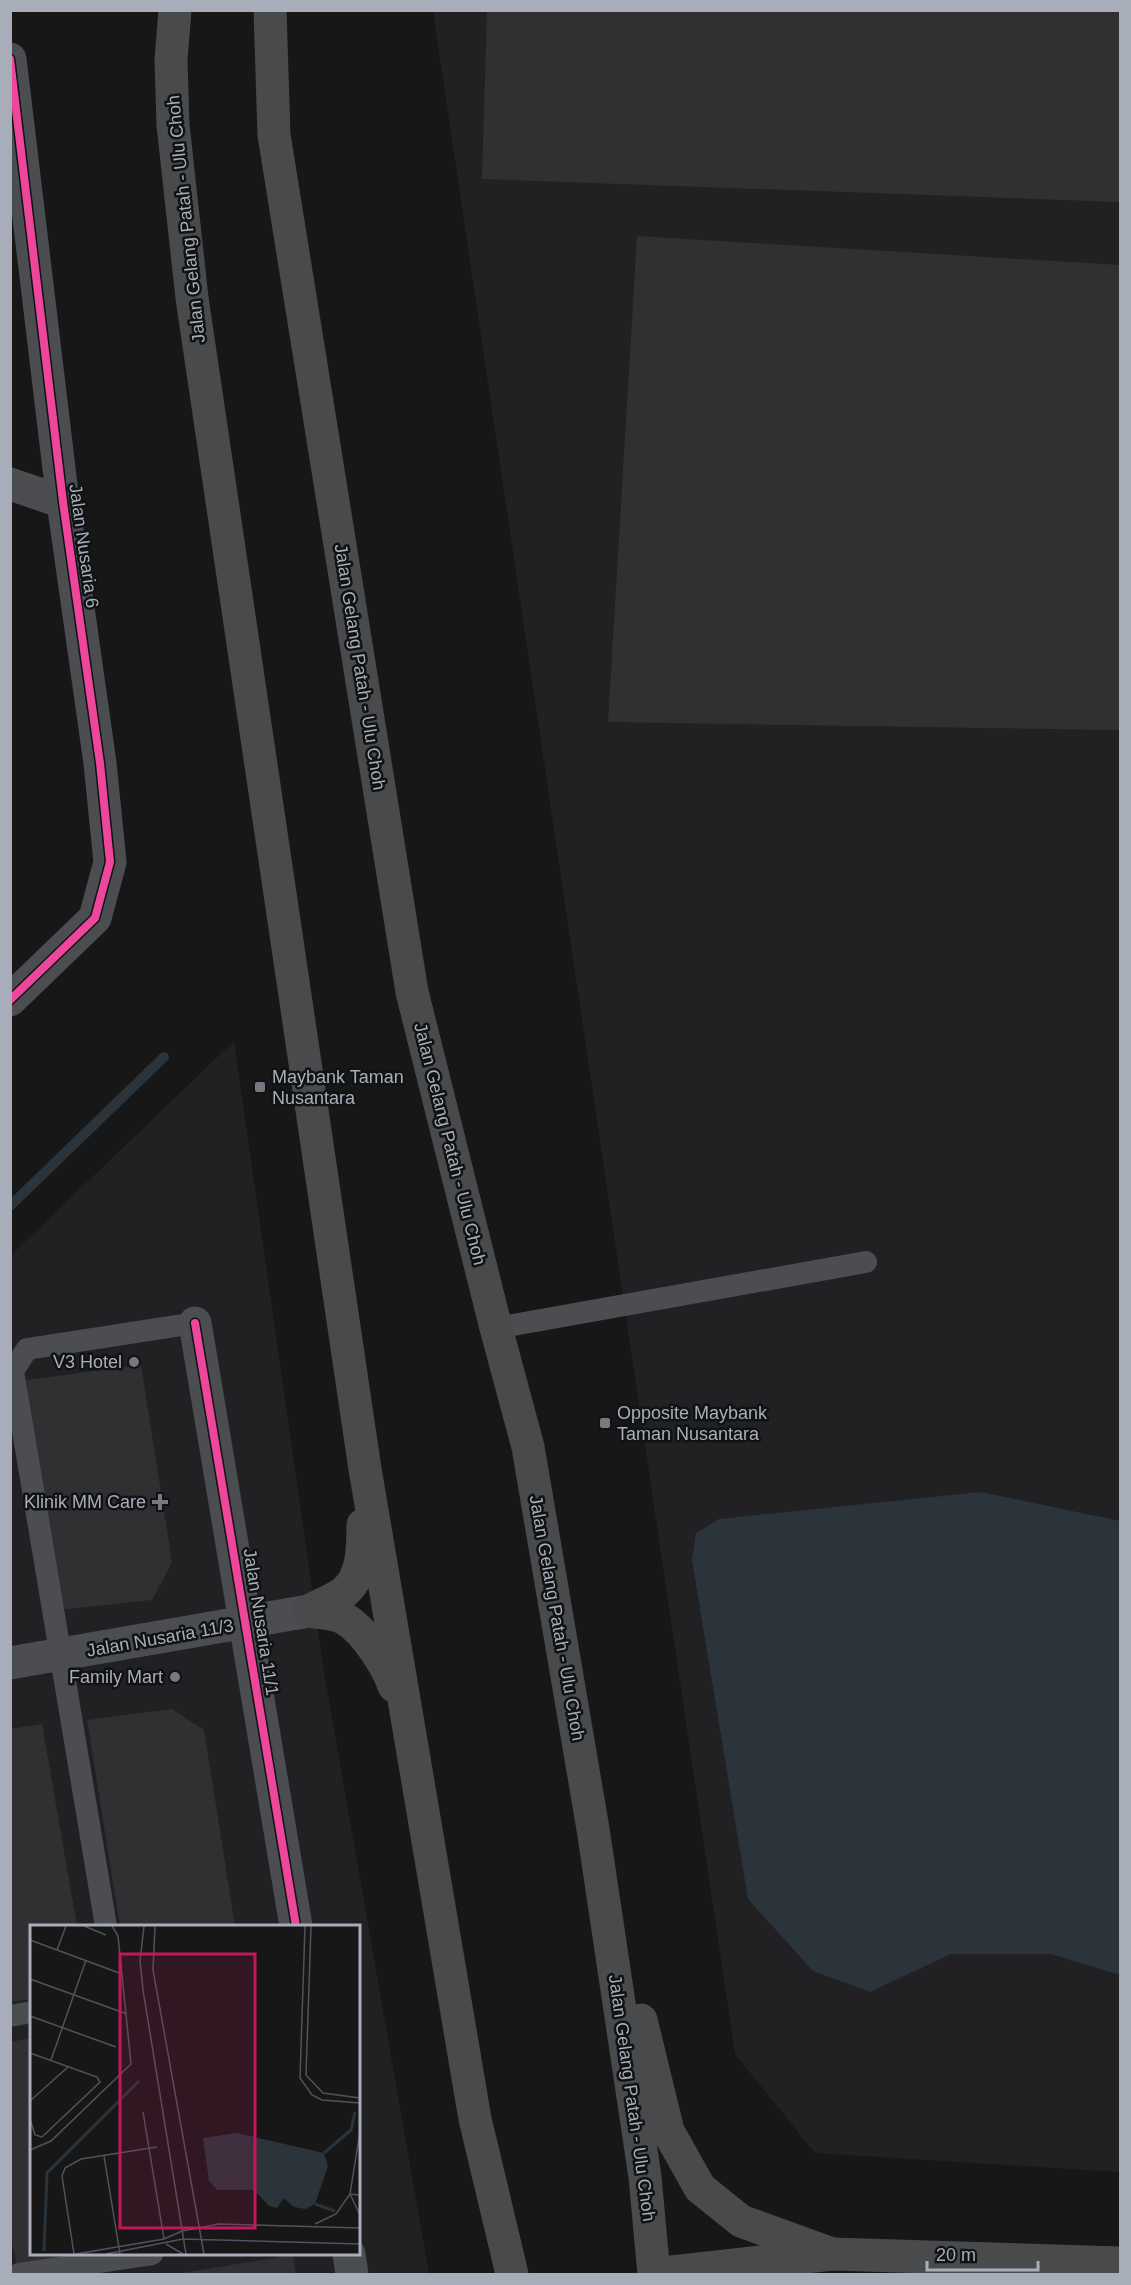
<svg xmlns="http://www.w3.org/2000/svg" width="1131" height="2285" viewBox="0 0 1131 2285" font-family="Helvetica,sans-serif">
  <style>
    .built { fill: #212124; fill-rule: evenodd }
    .water { fill: #2a343a }
    .lines { fill: none; stroke-linecap: round; stroke-linejoin: round }
    .stream { stroke: #2a343a; stroke-width: 10 }
    .building { fill: #303032 }
    .lane { stroke: #4b4d51; stroke-width: 22 }
    .street { stroke: #4b4d51; stroke-width: 33 }
    .primary { stroke: #494a4c; stroke-width: 33 }
    .cycleway-casing { stroke: #111214; stroke-width: 11 }
    .cycleway { stroke: #ed469a; stroke-width: 8 }
    .poi-dot { fill: #757981; stroke: #111214; stroke-width: 2 }
    .labels { text-anchor: middle; dominant-baseline: central; stroke-width: 5; stroke-linejoin: round; paint-order: stroke }
    .street-label { font-size: 18px; fill: #a8aeb9; stroke: #111214 }
    .poi-label { font-size: 18px; fill: #a8aeb9; stroke: #111214; text-anchor: end }
    .inset-river { fill: none; stroke: #2a343a; stroke-width: 3 }
    .inset-road { fill: none; stroke: #515358; stroke-width: 1.5 }
    .view { fill: #c2185b; fill-opacity: 0.15; stroke: #c2185b; stroke-width: 3 }
    .inset-edge { fill: none; stroke: #a8aeb9; stroke-width: 3 }
  </style>
  <rect width="100%" height="100%" fill="#171718"/>
  <g class="built">
    <path d="M433,11H1120V2172L815,2153L735,2054Z"/>
    <path d="M234,1041L323,1666L429,2274H11V1255ZM32,1926H358V2254H32Z"/>
  </g>
  <path class="water" d="M981,1492L1120,1521V1975L1051,1954H951L870,1992L813,1971L748,1899L692,1560L696,1533L719,1519Z"/>
  <g class="lines">
    <path class="stream" d="M10,1206L164,1057"/>
  </g>
  <g class="building">
    <path d="M487,10H1120V202L482,179Z"/>
    <path d="M637,236L1120,265V730L608,722Z"/>
    <path d="M141,1365L172,1562L152,1600L60,1610L26,1380Z"/>
    <path d="M172,1709L204,1730L235,1926H120L87,1720Z"/>
    <path d="M42,1724L77,1926H32V1999L10,2002V1729Z"/>
    <path d="M32,2038V2254L71,2255L16,2263L10,2229V2042Z"/>
    <path d="M293,2255L296,2274H181V2273Z"/>
  </g>
  <g class="lines">
    <g class="lane">
      <path d="M496,1328L866,1262"/>
      <path d="M106,1926L13,1371L27,1349L195,1323"/>
      <path d="M10,2016L32,2012"/>
      <path d="M19,2274L152,2254"/>
    </g>
    <g class="street">
      <path d="M10,59L63,502L100,763L110,862L95,918L10,1000"/>
      <path d="M10,484L63,502"/>
      <path d="M195,1323L296,1926"/>
      <path d="M10,1663L309,1611"/>
      <path d="M349,2254L352,2274"/>
    </g>
    <g class="primary">
      <path d="M175,10L171,60L173,125L192,298L365,1469L475,2119L512,2274"/>
      <path d="M270,10L274,135L412,992L496,1328L528,1447L593,1829L645,2177L654,2274"/>
      <path d="M309,1611C319,1613 336,1613 345,1619C364,1630 387,1665 394,1686"/>
      <path d="M309,1611C320,1605 333,1600 343,1593C363,1578 363,1548 363,1525"/>
      <path d="M641,2020L668,2131L700,2188L741,2221L832,2254"/>
      <path d="M654,2274L832,2254L1120,2263"/>
    </g>
    <defs>
      <g id="cycleway">
        <path d="M10,59L63,502L100,763L110,862L95,918L10,1000"/>
        <path d="M195,1323L296,1926"/>
      </g>
    </defs>
    <use href="#cycleway" class="cycleway-casing"/>
    <use href="#cycleway" class="cycleway"/>
  </g>
  <g class="poi-dot">
    <rect x="254" y="1081" width="12" height="12" rx="3"/>
    <circle cx="134" cy="1362" r="6"/>
    <rect x="599" y="1417" width="12" height="12" rx="3"/>
    <path d="M157 1493h6v6h6v6h-6v6h-6v-6h-6v-6h6z"/>
    <circle cx="175" cy="1677" r="6"/>
  </g>
  <g class="labels">
    <g class="street-label">
      <text transform="translate(186 219) rotate(-96)">Jalan Gelang Patah - Ulu Choh</text>
      <text transform="translate(84 546) rotate(82)">Jalan Nusaria 6</text>
      <text transform="translate(360 667) rotate(81)">Jalan Gelang Patah - Ulu Choh</text>
      <text transform="translate(450 1144) rotate(76)">Jalan Gelang Patah - Ulu Choh</text>
      <text transform="translate(557 1618) rotate(80)">Jalan Gelang Patah - Ulu Choh</text>
      <text transform="translate(261 1622) rotate(81)">Jalan Nusaria 11/1</text>
      <text transform="translate(160 1638) rotate(-10)">Jalan Nusaria 11/3</text>
      <text transform="translate(632 2098) rotate(82)">Jalan Gelang Patah - Ulu Choh</text>
    </g>
    <g class="poi-label">
      <text x="272" y="1077" text-anchor="start">Maybank Taman<tspan x="272" dy="21">Nusantara</tspan></text>
      <text x="122" y="1362">V3 Hotel</text>
      <text x="617" y="1413" text-anchor="start">Opposite Maybank<tspan x="617" dy="21">Taman Nusantara</tspan></text>
      <text x="146" y="1502">Klinik MM Care</text>
      <text x="163" y="1677">Family Mart</text>
    </g>
  </g>
  <g transform="translate(30 1925)">
    <rect width="330" height="330" fill="#171718"/>
    <path d="M207,208L294,228L298,241L285,279L275,284L264,282L254,273L247,283L239,281L224,265H187L179,256L173,213Z" fill="#2a343a"/>
    <path class="inset-river" d="M294,228L321,205L325,187M285,279L305,286M14,326L17,248L109,156"/>
    <path class="inset-road" d="M54,1L76,10M114,1L110,36L113,65L156,329M125,1L123,45L174,329M275,1L270,153L282,170L292,175L330,178M281,1L276,150L293,168L330,173M0,15L92,49M27,25L36,1M0,54L97,89M0,91L86,122M0,128L67,152L70,157L12,212L5,210L0,194M21,135L56,35M0,176L38,142M113,187L134,314M330,207L320,269L330,270M0,225L21,216L101,139L88,11L82,1M74,231L90,329M320,269L330,290M285,299L306,289L320,269M152,306L189,299L330,303M153,314L330,319M136,319L153,329M44,329L32,251L35,243L51,234L127,222M46,329L134,314L152,306M76,329L153,314"/>
    <path class="view" d="M90,29H225V303H90Z"/>
    <rect width="330" height="330" class="inset-edge"/>
  </g>
  <rect width="1131" height="2285" fill="none" stroke="#a8aeb9" stroke-width="24"/>
  <path d="M927 2261v9h111v-9" fill="none" stroke="#a8aeb9" stroke-width="3"/>
  <text x="936" y="2261" font-size="18" fill="#a8aeb9" stroke="#111214" stroke-width="4.5" paint-order="stroke">20 m</text>
</svg>
